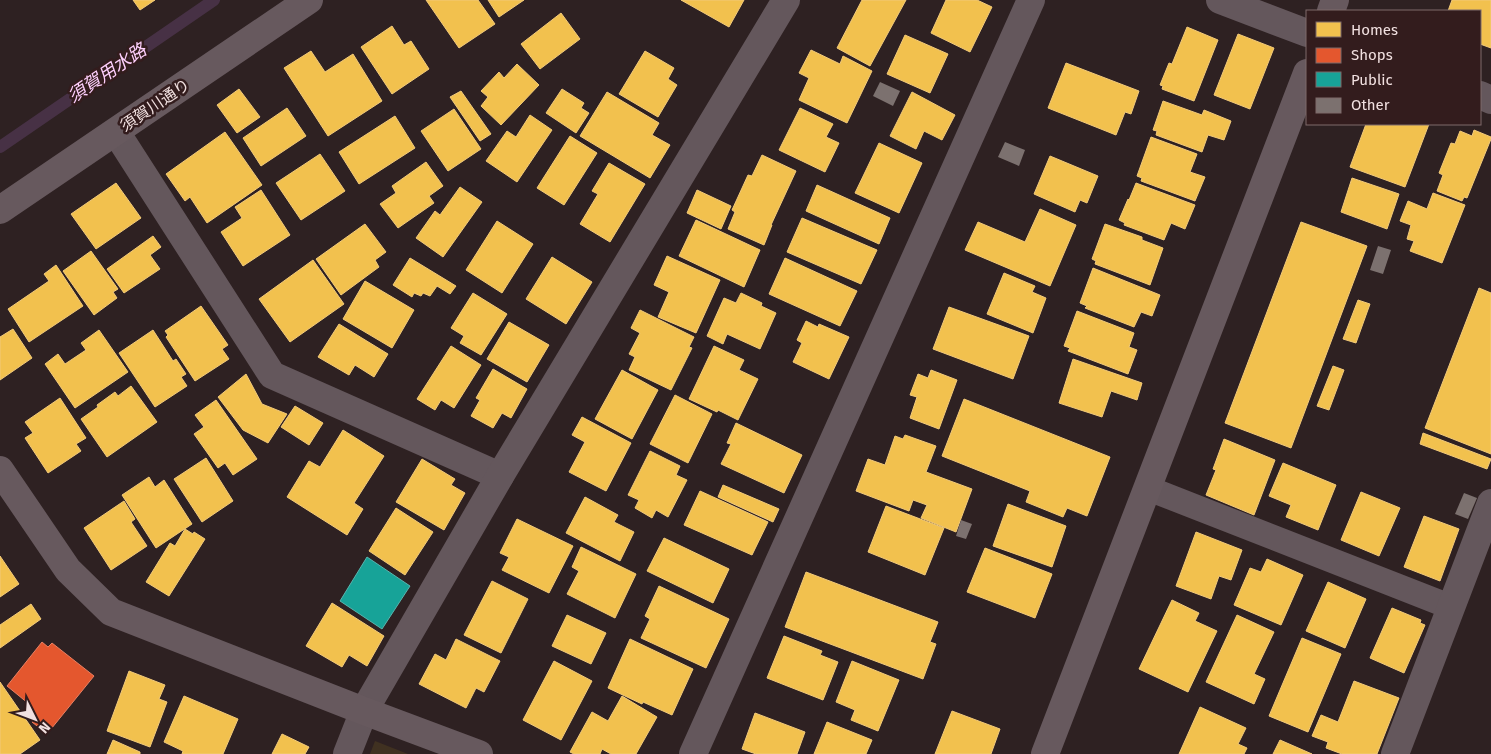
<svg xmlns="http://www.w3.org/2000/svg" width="1491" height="754" viewBox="0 0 1491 754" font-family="'Fira Sans','Noto Sans JP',sans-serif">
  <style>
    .green { fill: #403121 }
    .homes { fill: #f2c14e; stroke: #f2ca7a }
    .shops { fill: #e4572e; stroke: #e88063 }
    .public { fill: #17a398; stroke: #58b5ae }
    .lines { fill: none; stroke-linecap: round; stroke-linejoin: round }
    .stream { stroke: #473145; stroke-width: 12 }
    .building { fill: #7c716f }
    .lane { stroke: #64575c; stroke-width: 25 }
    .street { stroke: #64575c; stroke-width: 28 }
    .secondary { stroke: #67595e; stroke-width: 28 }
    .labels { text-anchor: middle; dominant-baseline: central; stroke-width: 5; stroke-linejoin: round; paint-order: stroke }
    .street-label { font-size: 16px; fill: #f1e0e0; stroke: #331c1d }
    .water-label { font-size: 18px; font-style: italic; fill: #fed0fd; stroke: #331c1d }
  </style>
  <rect width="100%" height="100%" fill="#2e2122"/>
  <path class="green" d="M375,741L408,754H370Z"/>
  <g class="homes">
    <path d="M133,0H155L140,10Z"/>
    <path d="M426,0H478L495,24L459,48Z"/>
    <path d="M488,0H524L499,17Z"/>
    <path d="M681,0H744L729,27Z"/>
    <path d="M862,0H906L870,66L837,48Z"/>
    <path d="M946,0H977L992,7L970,52L931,33Z"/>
    <path d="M1452,0H1491V48L1480,44V11H1448Z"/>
    <path d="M561,13L580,39L540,69L521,44Z"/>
    <path d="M392,26L404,45L411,41L429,69L392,94L361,47Z"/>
    <path d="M1187,27L1218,40L1194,101L1162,89L1163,86L1160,85L1169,63L1172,64Z"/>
    <path d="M1238,34L1274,48L1250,109L1214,95Z"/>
    <path d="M905,35L948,54L930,93L887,74Z"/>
    <path d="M811,50L840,64L843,56L872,71L847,123L799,100L809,78L799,73Z"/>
    <path d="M311,51L325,72L353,54L382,101L328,136L284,68Z"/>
    <path d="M645,51L674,68L668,79L677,85L658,117L619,94Z"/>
    <path d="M1066,63L1139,91L1131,114L1125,112L1116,135L1048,108Z"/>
    <path d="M517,64L539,85L501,125L481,106L488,97L481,91L499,72L504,78Z"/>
    <path d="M239,89L260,117L237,133L217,105Z"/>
    <path d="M562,89L584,103L581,108L589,113L576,133L546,113Z"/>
    <path d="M461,91L491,134L480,141L450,97Z"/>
    <path d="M607,92L659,123L652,135L670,145L650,178L580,136Z"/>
    <path d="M912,92L955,115L942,140L924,131L916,149L890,136Z"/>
    <path d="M1163,101L1202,115L1204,110L1231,121L1224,140L1208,135L1202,152L1156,135L1157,131L1153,130Z"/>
    <path d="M287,108L306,136L261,166L243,138Z"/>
    <path d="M800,108L833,124L826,137L839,143L825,172L779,150Z"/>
    <path d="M454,109L481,149L448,171L421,131Z"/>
    <path d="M530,115L552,130L517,182L486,161L507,131L516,137Z"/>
    <path d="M395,116L415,148L359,184L339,152Z"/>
    <path d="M1366,124H1429L1405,187L1350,167Z"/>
    <path d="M1474,130L1491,137V139L1467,198L1464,197L1462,201L1437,191L1443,175L1439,173L1451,143L1455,144L1460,131L1472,136Z"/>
    <path d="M225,132L262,185L207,223L190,197L185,201L166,174Z"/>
    <path d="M570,136L597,153L564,205L537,188Z"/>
    <path d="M1151,137L1197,154L1190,172L1205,177L1195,201L1141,181L1142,178L1137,176Z"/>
    <path d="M879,143L922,163L899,213L855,193Z"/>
    <path d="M320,154L345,191L301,220L276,183Z"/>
    <path d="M762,155L796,171L771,225H772L764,245L728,229L735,212L732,210L748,175L752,176Z"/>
    <path d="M1050,156L1098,176L1087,203L1080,200L1075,212L1034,194Z"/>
    <path d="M426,162L443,186L429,196L434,203L398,228L380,204L396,193L392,186Z"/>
    <path d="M609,163L645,184L610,242L580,224L598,194L592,191Z"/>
    <path d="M1352,178L1399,194L1387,229L1341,212Z"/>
    <path d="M116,183L141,218L96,249L71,214Z"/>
    <path d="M1136,183L1195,205L1185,229L1171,223L1164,240L1124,225L1125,223L1119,220L1128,199L1129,200Z"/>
    <path d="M817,185L890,218L879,244L806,211Z"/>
    <path d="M460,187L482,202L443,257L416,238L435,211L440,215Z"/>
    <path d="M261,190L290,235L243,266L221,232L242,218L235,207Z"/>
    <path d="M697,190L731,206L721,229L687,213Z"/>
    <path d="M1433,193L1465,205L1442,263L1410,251L1414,241L1407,239L1411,225L1400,221L1408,201L1427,209Z"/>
    <path d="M1040,209L1076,225L1050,286L965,250L978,222L1025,242Z"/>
    <path d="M802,218L877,250L861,284L787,252Z"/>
    <path d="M696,220L760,250L744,287L679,256Z"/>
    <path d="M497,221L533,244L502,293L466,270Z"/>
    <path d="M1301,222L1367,246L1291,448L1225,423Z"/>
    <path d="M365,224L386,252L375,260L379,267L341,295L316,259Z"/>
    <path d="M1105,224L1142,237V240L1163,248L1150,285L1095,264L1096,261L1092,259Z"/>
    <path d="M153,236L161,247L150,255L160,269L124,293L107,269Z"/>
    <path d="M91,251L118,289L113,292L117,298L94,315L63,271Z"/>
    <path d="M667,256L720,280L696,333L658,317L669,292L654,285Z"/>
    <path d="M552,257L592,282L566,324L526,299Z"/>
    <path d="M410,258L456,286L450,294L437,286L430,296L423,293L421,296L414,293L412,297L393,285Z"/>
    <path d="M785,258L857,291L840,326L769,294Z"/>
    <path d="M313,260L344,304L290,342L259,299Z"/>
    <path d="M56,265L83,306L29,342L8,309L49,281L44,274Z"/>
    <path d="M1093,268L1160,295L1152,316L1141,312L1134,327L1085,308L1087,306L1080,303Z"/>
    <path d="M1004,273L1035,286L1032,292L1046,298L1033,333L987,314Z"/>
    <path d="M365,281L414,310L392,348L343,319Z"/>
    <path d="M1479,288L1491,293V454L1425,428Z"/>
    <path d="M473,293L507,314L481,355L460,343L464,336L451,328Z"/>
    <path d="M741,293L762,303L761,306L776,313L760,349L727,334L723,344L707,336L724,298L736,303Z"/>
    <path d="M1358,300L1370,304L1356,343L1343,339Z"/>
    <path d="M201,306L228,345L222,349L229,359L195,381L166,337L168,335L165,331Z"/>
    <path d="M949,307L1029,336L1013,379L933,349Z"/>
    <path d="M640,310L694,337L689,347L692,348L671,390L629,370L635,357L629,354L640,333L631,328Z"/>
    <path d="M1077,311L1134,333L1129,347L1137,350L1128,374L1068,351L1070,348L1064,346Z"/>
    <path d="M806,321L818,327L819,324L849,337L829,379L793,362L802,343L797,340Z"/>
    <path d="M509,322L549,345L527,382L487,359Z"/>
    <path d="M339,324L388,354L374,377L355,365L349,375L318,357Z"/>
    <path d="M13,329L32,358L0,380V337Z"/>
    <path d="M99,330L128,372L75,408L45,364L58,354L65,364L86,350L81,343Z"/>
    <path d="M153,330L173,361L176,359L186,374L181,377L187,386L155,407L119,353Z"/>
    <path d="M451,346L481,365L454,408L441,400L435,410L417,399Z"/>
    <path d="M714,346L744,360L739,370L758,379L738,420L718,410L717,412L689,399Z"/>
    <path d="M1073,359L1142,383L1137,400L1111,391L1102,417L1059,403Z"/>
    <path d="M1333,366L1344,370L1329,410L1317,406Z"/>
    <path d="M493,369L527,389L511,418L502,413L493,428L471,416L480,400L476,398Z"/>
    <path d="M622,370L658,390L632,439L595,419Z"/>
    <path d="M931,370L957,380L939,429L910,418L917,397L910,395L918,374L928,378Z"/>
    <path d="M246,374L262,404L287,414L268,443L243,430L218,397Z"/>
    <path d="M131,386L157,422L107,457L81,419L98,407L97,405L115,392L118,396Z"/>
    <path d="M675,395L712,414L688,463L650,444Z"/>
    <path d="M60,398L86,438L76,444L81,451L48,473L25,438L33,433L25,422Z"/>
    <path d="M964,399L1110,457L1087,516L1067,508L1063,517L1026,502L1030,491L942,456Z"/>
    <path d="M216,400L257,459L233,475L225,463L218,468L194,434L204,427L195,415Z"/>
    <path d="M295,406L323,423L309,445L281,427Z"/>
    <path d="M582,417L631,443L606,491L569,472L585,442L572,435Z"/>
    <path d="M736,423L802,455L784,493L721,464L731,444L727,443Z"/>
    <path d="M343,430L384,456L354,503L363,509L347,535L287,497L309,461L320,467Z"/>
    <path d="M1423,433L1491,459L1487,469L1420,444Z"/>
    <path d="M905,435L936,446L926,472L972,489L956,532L921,518L927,505L913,500L909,511L856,491L868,459L885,465L895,436L903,439Z"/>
    <path d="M1224,439L1275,460L1254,515L1206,495L1216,470L1213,469Z"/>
    <path d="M650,451L680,466L676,475L687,480L668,517L656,510L652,518L635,508L639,500L628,495Z"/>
    <path d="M206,458L233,501L202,522L174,479Z"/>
    <path d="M422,459L455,479L451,485L465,493L444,530L396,502Z"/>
    <path d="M1283,463L1336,485L1318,530L1286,517L1291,505L1269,496Z"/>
    <path d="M149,477L155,487L164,480L192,524L156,548L122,495Z"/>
    <path d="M723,485L779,509L773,522L718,497Z"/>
    <path d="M700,491L768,522L752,555L684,525Z"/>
    <path d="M1361,492L1400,508L1379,556L1341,540Z"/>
    <path d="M585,497L618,515L614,522L634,532L620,561L566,533Z"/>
    <path d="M124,501L135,519L131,522L147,546L111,570L84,528Z"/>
    <path d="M1008,504L1066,526L1052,567L993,546Z"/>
    <path d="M886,506L944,528L925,575L868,552Z"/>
    <path d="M396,508L433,532L405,575L369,551Z"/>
    <path d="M1424,516L1459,529L1440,581L1404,567Z"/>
    <path d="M517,519L573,546L549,593L502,570L509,557L500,553Z"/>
    <path d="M185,529L193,534L194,532L205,539L169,596L146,582L170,543L175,546Z"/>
    <path d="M1196,532L1242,550L1231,580L1219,576L1211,599L1176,586Z"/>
    <path d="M664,538L729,569L713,603L647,571Z"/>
    <path d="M581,547L636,574L615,618L567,594L579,571L572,567Z"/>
    <path d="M985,548L1052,574L1035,618L967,592Z"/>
    <path d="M0,556L19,584L0,597Z"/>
    <path d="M1267,559L1303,575L1281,625L1234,605L1250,568L1261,572Z"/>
    <path d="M806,572L938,622L930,642L936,644L923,679L785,627Z"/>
    <path d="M492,581L528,599L501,653L464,635Z"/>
    <path d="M1328,582L1366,599L1345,648L1306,631Z"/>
    <path d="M659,586L729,619L706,668L641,638L650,619L645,616Z"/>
    <path d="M1172,600L1199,613L1195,621L1217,631L1188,692L1139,669Z"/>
    <path d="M332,603L384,636L367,666L349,655L342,667L306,646Z"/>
    <path d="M31,604L41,619L0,648V625Z"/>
    <path d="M1392,608L1421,620L1420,623L1425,625L1404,673L1370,658Z"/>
    <path d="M567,615L606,633L591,664L552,646Z"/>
    <path d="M1237,615L1274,632L1254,674L1265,679L1254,704L1206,682Z"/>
    <path d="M784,636L822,651L820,655L838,662L823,700L767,678Z"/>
    <path d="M1302,638L1341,654L1308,732L1269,716Z"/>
    <path d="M456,639L500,661L484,692L476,688L466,708L419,684L435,654L446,660Z"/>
    <path d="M630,639L693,669L672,715L643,702L642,704L608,688Z"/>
    <path d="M554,661L592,681L561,740L523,720Z"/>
    <path d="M852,661L899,680L878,731L851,720L855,710L836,702Z"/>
    <path d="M129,671L165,685L159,699L167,702L150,747L107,731Z"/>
    <path d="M1354,681L1399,698L1377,754H1342L1326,748L1328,742L1312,736L1321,715L1338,722Z"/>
    <path d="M0,682L40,740L20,754H0Z"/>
    <path d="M184,696L238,719L223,754H182L183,751L164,742Z"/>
    <path d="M622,696L657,717L636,754H611L602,749L600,754H574L570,752L592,712L608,721Z"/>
    <path d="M1200,707L1246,728L1238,744L1247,748L1244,754H1179Z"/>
    <path d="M952,711L1000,729L991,754H935Z"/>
    <path d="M755,713L805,732L797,754H756L742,749Z"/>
    <path d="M827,722L872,740L866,754H814Z"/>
    <path d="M282,734L309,747L305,754H272Z"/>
    <path d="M113,740L140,752V754H107Z"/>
    <path d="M1280,740L1312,754H1273Z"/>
  </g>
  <path class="shops" d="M42,642L48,647L52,643L94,676L47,734L32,722L37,716L26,707L29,704L7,686Z"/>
  <path class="public" d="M367,557L410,586L382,629L340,601Z"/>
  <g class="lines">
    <path class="stream" d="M0,147L214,0"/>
  </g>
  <g class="building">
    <path d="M880,82L900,91L893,106L873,96Z"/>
    <path d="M1005,142L1025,150L1019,166L998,157Z"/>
    <path d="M1378,246L1391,250L1383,274L1370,270Z"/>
    <path d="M1464,493L1477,498L1468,519L1455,514Z"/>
    <path d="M961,520L972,524L966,539L956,536Z"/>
  </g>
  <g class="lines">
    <path class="lane" d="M1147,488L1451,607"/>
    <g class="street">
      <path d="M1220,0L1307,33"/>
      <path d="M1480,95L1491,100"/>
      <path d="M116,132L272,375L500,476"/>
      <path d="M347,754L364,711L500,476L786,0"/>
      <path d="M693,754L1031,0"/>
      <path d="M1395,754L1491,503"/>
    </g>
    <g class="secondary">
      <path d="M1331,11L1335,0"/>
      <path d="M0,210L309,0"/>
      <path d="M0,470L68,570L111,612L364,711L479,754"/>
      <path d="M1045,754L1307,73"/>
    </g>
  </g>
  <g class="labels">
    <g class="street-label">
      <text transform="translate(155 105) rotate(-34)">須賀川通り</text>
    </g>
    <g class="water-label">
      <text transform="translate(107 73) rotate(-34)">須賀用水路</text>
    </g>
  </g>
  <rect x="1306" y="10" width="175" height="115" fill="#331c1d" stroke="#7f6a6b"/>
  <rect x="1316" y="22" width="25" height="15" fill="#f2c14e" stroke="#7f6a6b"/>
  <text x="1351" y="35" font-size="15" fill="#f1e0e0">Homes</text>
  <rect x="1316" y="48" width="25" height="15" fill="#e4572e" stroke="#7f6a6b"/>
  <text x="1351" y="60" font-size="15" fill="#f1e0e0">Shops</text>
  <rect x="1316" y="72" width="25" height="15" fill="#17a398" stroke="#7f6a6b"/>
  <text x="1351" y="85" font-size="15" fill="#f1e0e0">Public</text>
  <rect x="1316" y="98" width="25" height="15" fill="#7c716f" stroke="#7f6a6b"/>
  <text x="1351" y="110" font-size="15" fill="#f1e0e0">Other</text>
  <g transform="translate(35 719) rotate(132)" stroke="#331c1d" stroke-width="4" paint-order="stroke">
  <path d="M0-4L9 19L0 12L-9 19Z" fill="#f1e0e0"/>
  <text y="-8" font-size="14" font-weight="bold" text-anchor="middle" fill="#f1e0e0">N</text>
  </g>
</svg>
